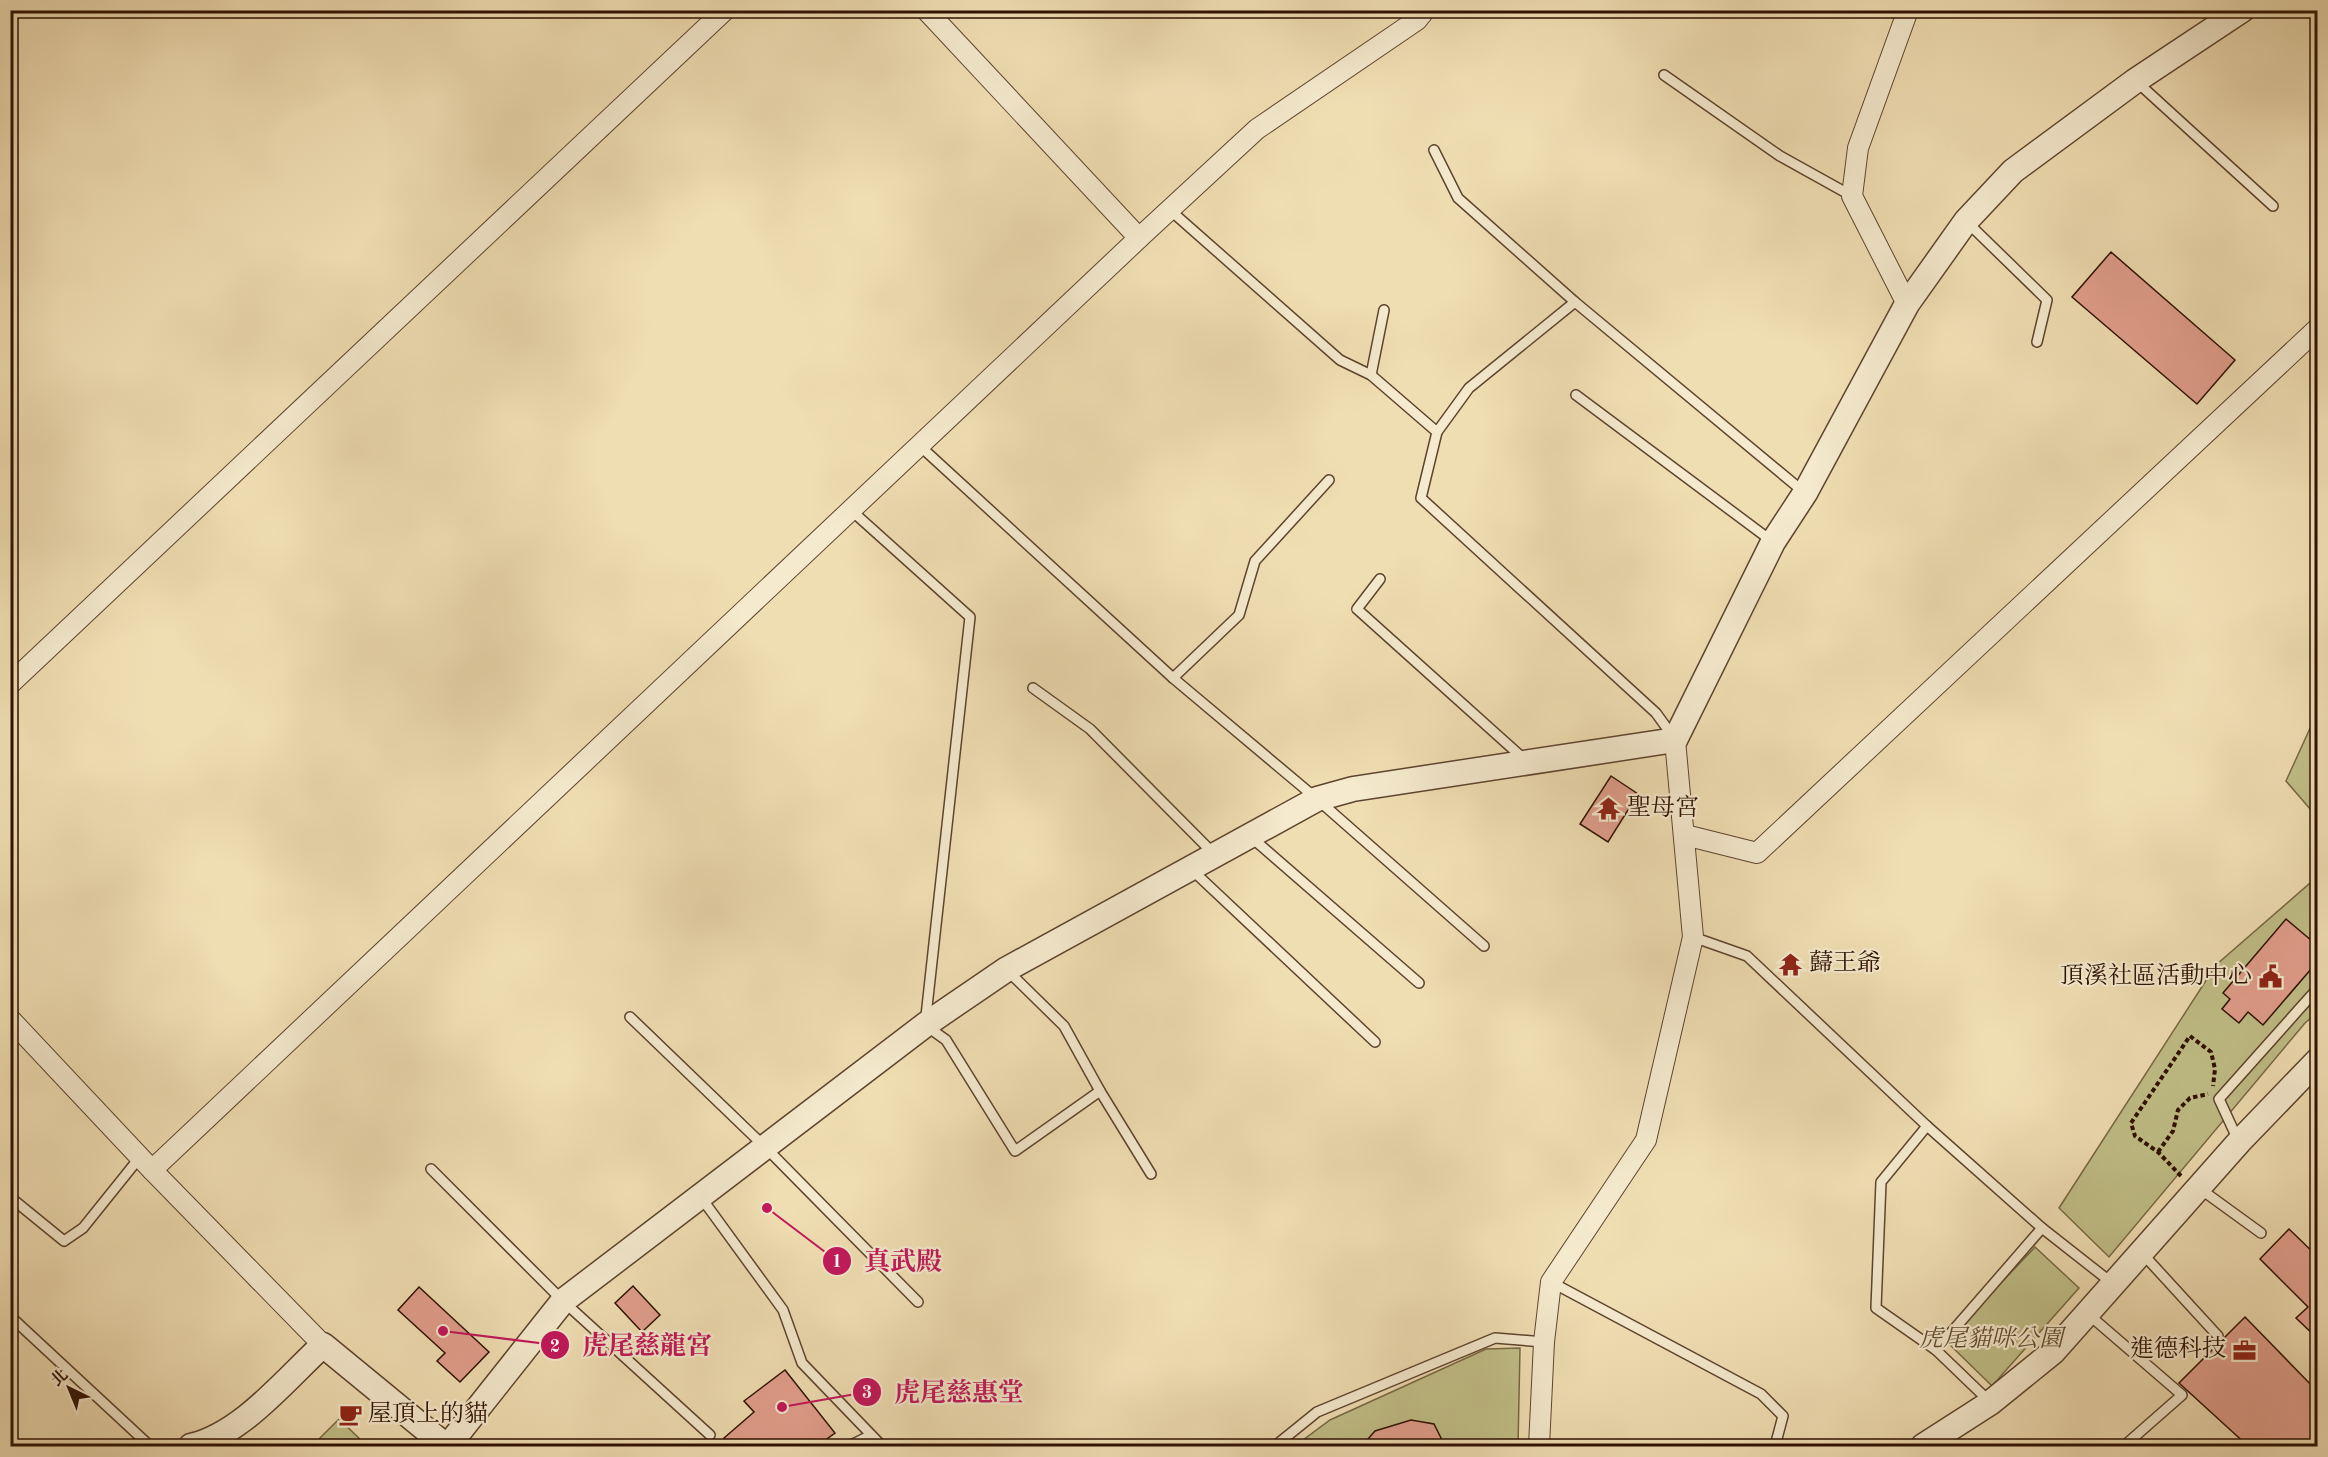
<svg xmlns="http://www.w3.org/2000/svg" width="2328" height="1457" viewBox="0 0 2328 1457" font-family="'Old Standard TT','Noto Serif TC',serif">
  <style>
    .green { fill: #c1bf88; stroke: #786845; stroke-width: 1.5 }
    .building { fill: #e29f8d; stroke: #2e1102; stroke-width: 1.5 }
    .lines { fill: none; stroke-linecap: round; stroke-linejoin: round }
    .service-casing { stroke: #5e442e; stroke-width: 12 }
    .minor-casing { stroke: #5e442e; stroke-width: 22 }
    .tertiary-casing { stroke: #5e442e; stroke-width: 27 }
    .path { stroke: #2e1102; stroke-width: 4; stroke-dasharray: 4.5 3; stroke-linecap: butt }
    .service { stroke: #f5eace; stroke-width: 9 }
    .minor { stroke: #f5eace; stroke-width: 20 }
    .tertiary { stroke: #f5eace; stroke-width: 24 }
    .labels { text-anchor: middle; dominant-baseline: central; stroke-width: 4.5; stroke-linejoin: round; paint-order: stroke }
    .poi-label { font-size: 24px; fill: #2e1102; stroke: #f5eace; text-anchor: start }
    .park-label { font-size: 24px; font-style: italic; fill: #614e31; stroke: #f5eace }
    .leader { fill: none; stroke: #c2185b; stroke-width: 2 }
    .callout-dot { fill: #c2185b; stroke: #f5eace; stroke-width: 2 }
    .mark-label { font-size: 18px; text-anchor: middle; font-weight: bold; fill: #fff }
    .callout-label { font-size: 26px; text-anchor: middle; font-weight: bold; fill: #c2185b; stroke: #f5eace; stroke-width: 4.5; stroke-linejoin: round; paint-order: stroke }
  </style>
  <rect width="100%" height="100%" fill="#f0deb3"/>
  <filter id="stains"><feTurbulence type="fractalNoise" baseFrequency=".00333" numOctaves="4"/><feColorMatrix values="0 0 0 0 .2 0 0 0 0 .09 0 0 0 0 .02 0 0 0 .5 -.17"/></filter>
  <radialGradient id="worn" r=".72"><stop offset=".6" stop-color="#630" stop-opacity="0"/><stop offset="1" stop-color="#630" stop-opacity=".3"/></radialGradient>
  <g class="green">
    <path d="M2317,713L2318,817H2317L2286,781Z"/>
    <path d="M2317,877V1013L2305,1023L2109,1257L2059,1208L2216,965Z"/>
    <path d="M2035,1247L2079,1288L1992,1386L1946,1341Z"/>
    <path d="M1520,1348L1518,1446H1295L1330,1420L1486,1349Z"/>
    <path d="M339,1419L365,1444L362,1446H312Z"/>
  </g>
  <g class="building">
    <path d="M2111,252L2235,360L2197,404L2072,297Z"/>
    <path d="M1611,776L1638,794L1608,842L1580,824Z"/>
    <path d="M2286,919L2318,946V961L2263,1025L2248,1012L2239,1023L2222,1009L2230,999L2223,993Z"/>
    <path d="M2289,1229L2318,1257V1339L2296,1318L2308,1307L2260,1259Z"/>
    <path d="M633,1286L660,1315L642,1332L615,1303Z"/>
    <path d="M419,1287L489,1352L460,1382L437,1361L445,1353L398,1310Z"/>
    <path d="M2245,1317L2318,1392V1446H2248L2179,1383Z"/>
    <path d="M785,1370L835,1433L817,1446H731L724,1438L754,1412L744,1401Z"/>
    <path d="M1411,1420L1434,1424L1445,1446H1362L1375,1431Z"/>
  </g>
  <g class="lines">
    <defs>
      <g id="service">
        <path d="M1664,75L1780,156L1852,196"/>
        <path d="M2137,82L2273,206"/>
        <path d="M1434,150L1458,198L1575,302"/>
        <path d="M1170,210L1340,360L1371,375L1437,432L1469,388L1575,302L1805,493"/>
        <path d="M1968,223L2047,300L2037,342"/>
        <path d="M1371,375L1384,310"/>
        <path d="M1576,395L1773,542"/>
        <path d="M1437,432L1421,498L1656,713L1674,738"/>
        <path d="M920,446L1173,678L1317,799L1484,946"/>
        <path d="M852,511L970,617L925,1025L946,1040L1015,1151L1100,1091"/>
        <path d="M1380,579L1357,609L1525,760"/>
        <path d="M1173,678L1239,615L1255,561L1329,480"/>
        <path d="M1033,688L1090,729L1214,854"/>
        <path d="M1251,837L1419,983"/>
        <path d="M1191,869L1375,1042"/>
        <path d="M1693,937L1747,956L1927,1126L2042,1228"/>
        <path d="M1008,971L1064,1026L1100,1091L1151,1174"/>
        <path d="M630,1017L765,1147L918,1302"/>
        <path d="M1927,1126L1881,1182L1876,1308L1936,1350L1989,1401"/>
        <path d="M2238,1140L2219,1099L2318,988"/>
        <path d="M431,1169L563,1301L710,1435"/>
        <path d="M2199,1188L2261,1233"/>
        <path d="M700,1196L783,1310L802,1363L882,1446"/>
        <path d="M10,1197L64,1241L83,1228L140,1157"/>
        <path d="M2142,1253L2218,1336"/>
        <path d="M1551,1282L1761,1394L1783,1416L1775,1446"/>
        <path d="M2088,1314L2182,1395L2124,1446"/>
        <path d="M10,1316L150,1446"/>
        <path d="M1936,1350L2042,1228L2112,1283"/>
        <path d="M849,1446L871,1435"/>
        <path d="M1275,1446L1317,1412L1495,1338L1544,1342"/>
      </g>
      <g id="minor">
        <path d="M1139,238L1257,129L1417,20L1425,10"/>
        <path d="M1907,304L1852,196L1858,148L1908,10"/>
        <path d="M10,684L725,10"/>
        <path d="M1685,835L1757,853L2318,328"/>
        <path d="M10,1019L152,1170L323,1345"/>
        <path d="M152,1170L1139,238L926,10"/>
        <path d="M1539,1446L1544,1342L1551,1282L1646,1140L1693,937L1675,740"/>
      </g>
      <g id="tertiary">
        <path d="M191,1446C242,1434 285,1380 323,1345L446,1446"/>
        <path d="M448,1446L563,1301L925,1025L1007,969L1317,799L1353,789L1675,740L1773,542L1805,493L1907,304L1966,221L2013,171L2135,81L2242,10"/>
        <path d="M1923,1446L1990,1403L2053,1352L2239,1142L2318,1060"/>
      </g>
    </defs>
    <use href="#service" class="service-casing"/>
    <use href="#minor" class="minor-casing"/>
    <use href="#tertiary" class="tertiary-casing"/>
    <g class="path">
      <path d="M2158,1152L2173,1131L2178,1110L2190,1098L2208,1094"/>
      <path d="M2181,1176L2158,1152L2135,1136L2131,1123L2190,1036L2211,1052L2215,1069L2213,1086"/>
    </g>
    <use href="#service" class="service"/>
    <use href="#minor" class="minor"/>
    <use href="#tertiary" class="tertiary"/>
  </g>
  <defs>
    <symbol id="temple-bare" viewBox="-9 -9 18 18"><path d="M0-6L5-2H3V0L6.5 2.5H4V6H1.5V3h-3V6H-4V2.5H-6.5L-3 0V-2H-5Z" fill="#8f2418" stroke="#f5eace" stroke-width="2.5" paint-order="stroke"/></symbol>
    <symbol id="civic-bare" viewBox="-9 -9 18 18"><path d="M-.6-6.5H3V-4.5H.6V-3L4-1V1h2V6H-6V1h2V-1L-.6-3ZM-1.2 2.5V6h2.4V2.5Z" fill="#8f2418" stroke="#f5eace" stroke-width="2.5" paint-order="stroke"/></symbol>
    <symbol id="office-bare" viewBox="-9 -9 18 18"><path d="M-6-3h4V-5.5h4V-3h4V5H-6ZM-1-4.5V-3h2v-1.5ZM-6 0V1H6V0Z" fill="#8f2418" stroke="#f5eace" stroke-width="2.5" paint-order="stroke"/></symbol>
    <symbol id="cafe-bare" viewBox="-9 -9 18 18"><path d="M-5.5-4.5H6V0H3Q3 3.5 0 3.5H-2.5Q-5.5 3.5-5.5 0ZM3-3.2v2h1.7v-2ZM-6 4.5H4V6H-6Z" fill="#8f2418" stroke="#f5eace" stroke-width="2.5" paint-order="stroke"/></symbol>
  </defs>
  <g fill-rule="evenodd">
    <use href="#temple-bare" x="1592" y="792" width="33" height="33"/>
    <use href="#temple-bare" x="1774" y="948" width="33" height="33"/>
    <use href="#civic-bare" x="2254" y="960" width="33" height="33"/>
    <use href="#office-bare" x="2228" y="1334" width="33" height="33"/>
    <use href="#cafe-bare" x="334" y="1398" width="33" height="33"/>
  </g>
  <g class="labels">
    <g class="poi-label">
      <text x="1627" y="809">聖母宮</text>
      <text x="1809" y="964">蘬王爺</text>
      <text x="2252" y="977" text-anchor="end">頂溪社區活動中心</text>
      <text x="2226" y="1350" text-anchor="end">進德科技</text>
      <text x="368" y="1415">屋頂上的貓</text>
    </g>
    <g class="park-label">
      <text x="1991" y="1340">虎尾貓咪公園</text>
    </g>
  </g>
  <path class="leader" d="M767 1208L837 1261M443 1331L555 1345M782 1407L867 1392"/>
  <g class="callout-dot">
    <circle cx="767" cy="1208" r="6"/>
    <circle cx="443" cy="1331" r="6"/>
    <circle cx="782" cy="1407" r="6"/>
    <circle cx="837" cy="1261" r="15"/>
    <circle cx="555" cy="1345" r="15"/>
    <circle cx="867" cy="1392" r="15"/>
  </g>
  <g class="mark-label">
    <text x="837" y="1267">1</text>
    <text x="555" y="1352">2</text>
    <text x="867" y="1398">3</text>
  </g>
  <g class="callout-label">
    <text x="903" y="1270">真武殿</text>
    <text x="647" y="1354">虎尾慈龍宮</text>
    <text x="959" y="1401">虎尾慈惠堂</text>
  </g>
  <rect width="2328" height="1457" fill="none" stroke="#f0deb3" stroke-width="36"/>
  <rect x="12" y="12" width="2304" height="1433" fill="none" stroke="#2e1102" stroke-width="3"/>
  <rect x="18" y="18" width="2292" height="1421" fill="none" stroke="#2e1102" stroke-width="1.5"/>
  <g transform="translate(69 1388) rotate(317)" stroke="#f5eace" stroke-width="4.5" paint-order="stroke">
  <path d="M0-4.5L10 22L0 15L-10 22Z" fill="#2e1102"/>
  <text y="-9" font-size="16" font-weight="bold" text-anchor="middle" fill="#2e1102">北</text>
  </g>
  <rect width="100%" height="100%" filter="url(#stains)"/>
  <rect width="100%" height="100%" fill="url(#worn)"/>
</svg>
